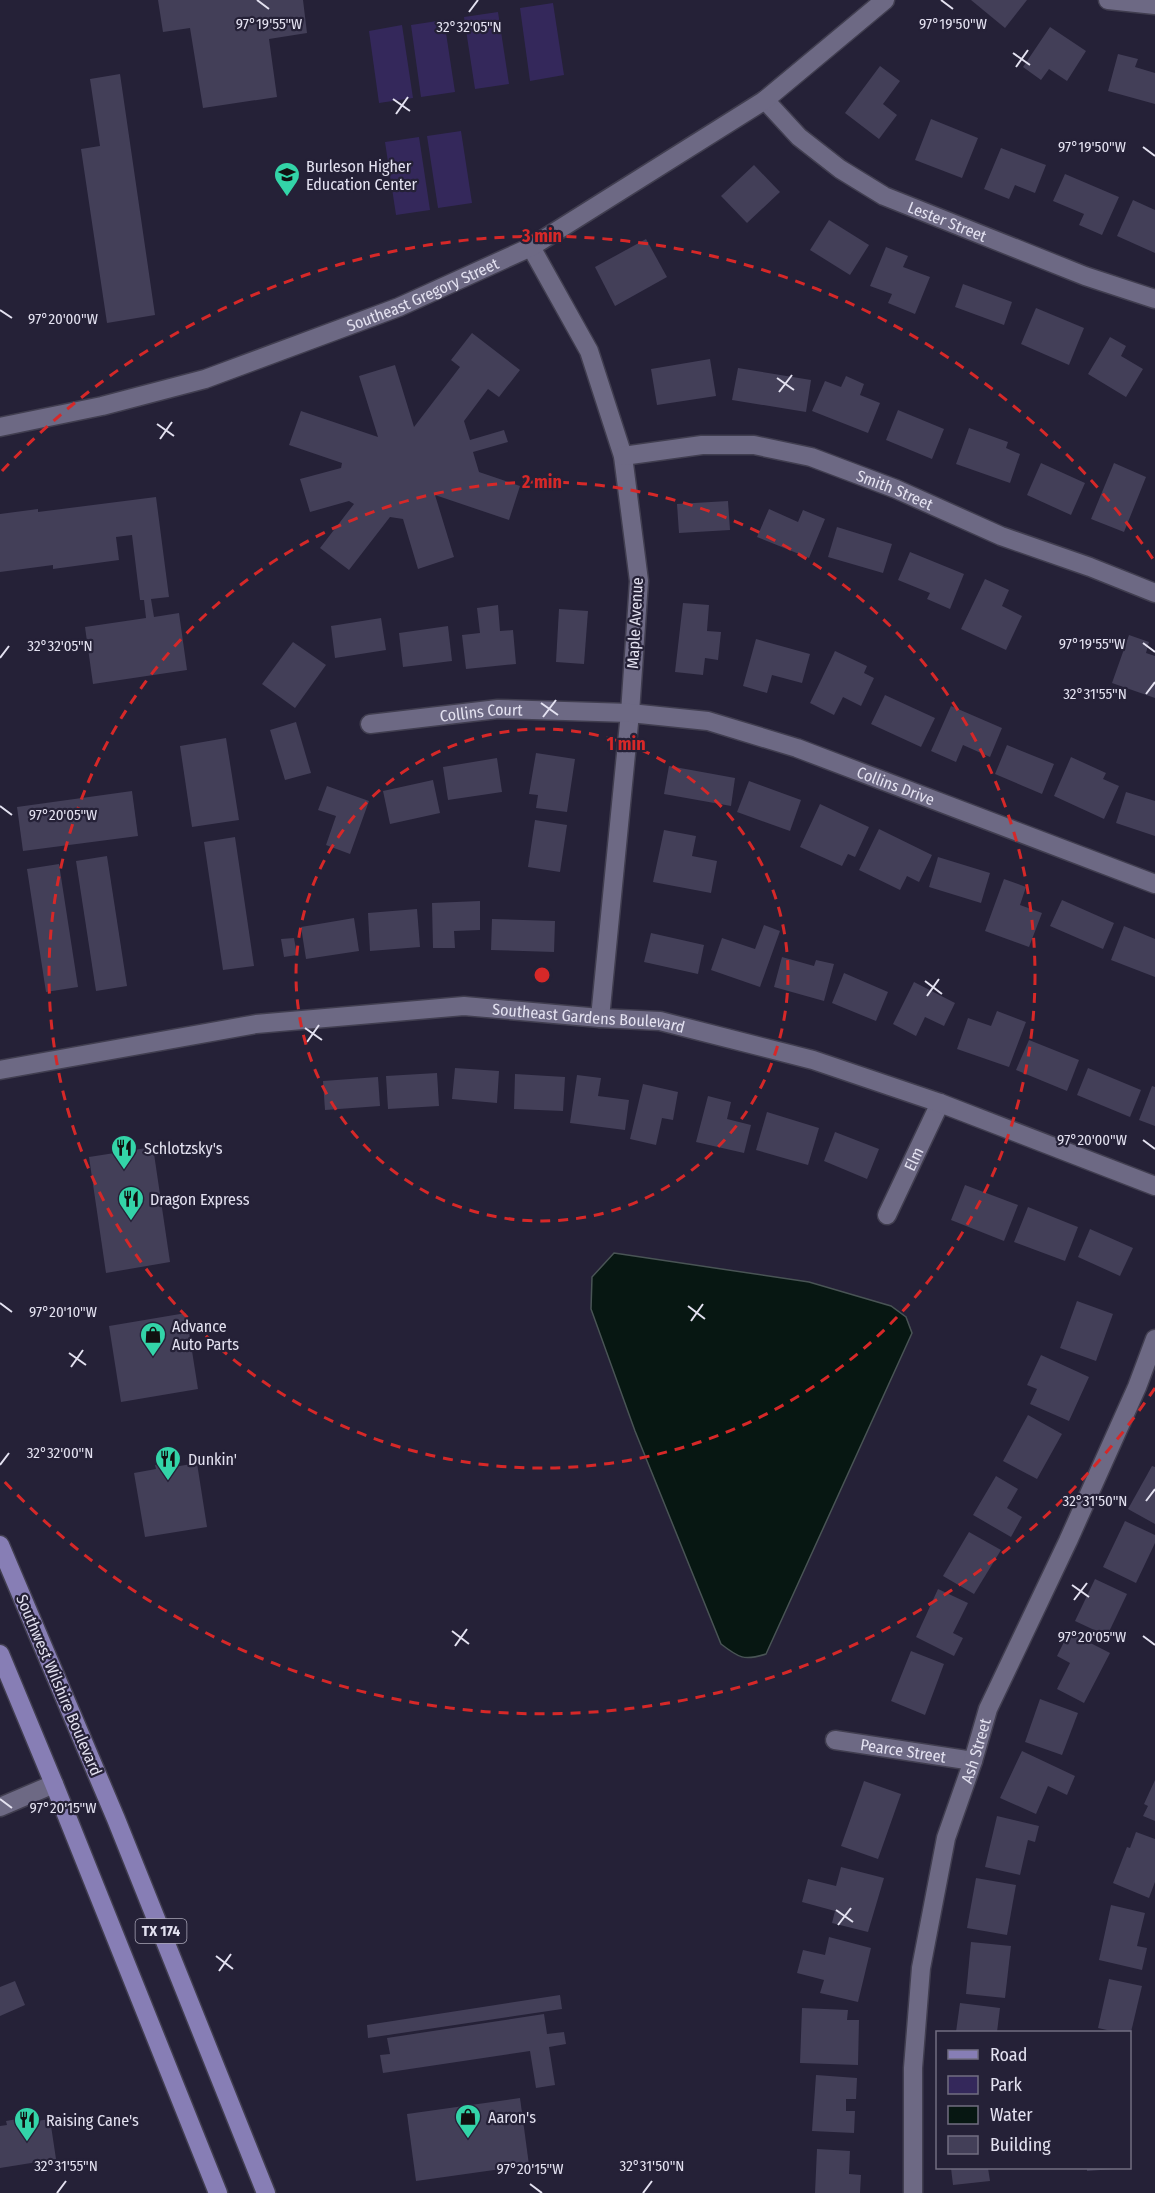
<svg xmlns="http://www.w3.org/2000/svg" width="1155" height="2193" viewBox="0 0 1155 2193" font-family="'Fira Sans Condensed',sans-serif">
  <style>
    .green { fill: #34285b }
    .water { fill: #071712; stroke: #495455; stroke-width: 1.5 }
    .building { fill: #433f58 }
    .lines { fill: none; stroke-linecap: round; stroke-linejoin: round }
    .minor-casing { stroke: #413e50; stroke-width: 21 }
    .tertiary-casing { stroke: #413e50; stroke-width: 21 }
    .primary-casing { stroke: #413e50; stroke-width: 21 }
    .minor { stroke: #6d6984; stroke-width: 18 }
    .tertiary { stroke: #6d6984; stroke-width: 18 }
    .primary { stroke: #877eb5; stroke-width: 18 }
    .ticks { fill: none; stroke: #e3e1f0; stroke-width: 2 }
    .ring { fill: none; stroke: #d62828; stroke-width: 3; stroke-dasharray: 10 8 }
    .labels { text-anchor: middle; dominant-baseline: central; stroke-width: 4.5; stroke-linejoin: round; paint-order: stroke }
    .shield { fill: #252137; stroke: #aaa7b8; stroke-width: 1.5 }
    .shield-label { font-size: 15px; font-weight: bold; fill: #e3e1f0 }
    .poi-label { font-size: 16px; fill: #e3e1f0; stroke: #252137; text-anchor: start }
    .street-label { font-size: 16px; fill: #e3e1f0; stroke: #252137 }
    .ticks-label { font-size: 15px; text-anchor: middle; fill: #e3e1f0; stroke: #252137; stroke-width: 4.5; stroke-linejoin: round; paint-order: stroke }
    .centre { fill: #d62828; stroke: #252137; stroke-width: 3 }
    .ring-label { font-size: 18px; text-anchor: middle; font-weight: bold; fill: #d62828; stroke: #252137; stroke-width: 4.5; stroke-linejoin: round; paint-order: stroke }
  </style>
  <rect width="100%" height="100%" fill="#252137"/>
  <g class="green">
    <path d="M553,3L564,75L530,81L520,8Z"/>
    <path d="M498,12L509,84L475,89L464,17Z"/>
    <path d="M444,20L455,92L421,97L411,25Z"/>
    <path d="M402,25L413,98L379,103L369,31Z"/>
    <path d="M461,131L472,203L438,208L427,136Z"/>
    <path d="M419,137L430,210L396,215L385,142Z"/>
  </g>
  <path class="water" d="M614,1253L809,1282L891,1306L906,1317L912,1333L766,1654C744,1661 739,1658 721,1644L635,1431L591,1309L592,1277Z"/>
  <g class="building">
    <path d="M158,0H303L307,33L269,39L277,97L203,108L190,28L163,32Z"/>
    <path d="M971,0H1027L1005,28Z"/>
    <path d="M1050,27L1086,51L1067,81L1049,69L1041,80L1023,67Z"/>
    <path d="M1118,54L1138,59L1135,67L1155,73V104L1108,91Z"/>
    <path d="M880,66L900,81L883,104L897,115L879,139L845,113Z"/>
    <path d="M120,74L155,315L107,323L81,149L100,146L90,79Z"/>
    <path d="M931,119L978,138L962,178L915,160Z"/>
    <path d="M1001,148L1046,165L1035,193L1015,185L1009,199L984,189Z"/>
    <path d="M754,165L780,192L747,223L721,196Z"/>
    <path d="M1065,174L1119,197L1102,235L1079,225L1084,214L1053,201Z"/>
    <path d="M1133,200L1155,210V253L1117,236Z"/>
    <path d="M829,220L869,245L850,275L810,250Z"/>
    <path d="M646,239L667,277L615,306L595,267Z"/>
    <path d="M886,247L908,256L903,267L930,277L915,314L888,303L892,294L870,286Z"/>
    <path d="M963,284L1012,302L1004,325L955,307Z"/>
    <path d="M1036,308L1084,328L1069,365L1021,344Z"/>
    <path d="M472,333L520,370L499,397L488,389L464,421L470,440L504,430L508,442L473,452L479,472L520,486L509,520L435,495L454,557L418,569L403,519L390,517L349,570L320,548L354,504L349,501L310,512L300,479L341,468L342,463L289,445L301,411L378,437L359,376L395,365L414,427L460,367L451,360Z"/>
    <path d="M1110,337L1126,346L1121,356L1143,369L1126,397L1088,374Z"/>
    <path d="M710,359L716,396L657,405L651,369Z"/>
    <path d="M738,368L811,380L806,412L732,400Z"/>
    <path d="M846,376L864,384L860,395L880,403L868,433L812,411L825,381L841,387Z"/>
    <path d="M898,410L944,429L932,459L886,440Z"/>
    <path d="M969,428L1008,442L1006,448L1020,454L1010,483L956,464Z"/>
    <path d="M1041,463L1085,483L1071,515L1027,495Z"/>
    <path d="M1114,463L1146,477L1124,532L1091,519Z"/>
    <path d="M156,497L169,597L151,599L154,617L179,613L187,670L93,684L85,627L146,618L144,600H140L132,535L116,537L119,560L53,569V565L0,572V514L38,509V512Z"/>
    <path d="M728,501L730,530L679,533L677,504Z"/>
    <path d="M769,509L798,522L803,510L825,519L809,558L757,537Z"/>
    <path d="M837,527L892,544L883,573L828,557Z"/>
    <path d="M910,552L964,574L950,609L927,599L930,593L898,580Z"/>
    <path d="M985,579L1009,590L1002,606L1022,616L1006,650L961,629Z"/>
    <path d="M683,603L709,605L707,631L721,632L718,660L705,658L703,675L675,672Z"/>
    <path d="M498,605L500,631L513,630L516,664L466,669L462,635L480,633L477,608Z"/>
    <path d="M559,609L588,611L584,664L556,662Z"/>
    <path d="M381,618L386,650L335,658L331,626Z"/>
    <path d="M448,626L452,661L403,667L399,633Z"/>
    <path d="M1129,635L1149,642L1146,653L1155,656V698L1112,683Z"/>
    <path d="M756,639L810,654L802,683L772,675L767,693L743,686Z"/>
    <path d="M293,642L326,665L295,708L262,684Z"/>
    <path d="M835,651L867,666L864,673L874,678L861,706L843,697L834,715L810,703Z"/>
    <path d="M885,695L935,718L921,747L871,724Z"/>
    <path d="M951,706L1002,728L990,757L963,745L956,762L931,751Z"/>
    <path d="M296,722L311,773L285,780L270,730Z"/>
    <path d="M226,738L239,820L192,827L180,746Z"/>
    <path d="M1007,745L1054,764L1042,794L995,774Z"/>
    <path d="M536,753L575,759L567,812L536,808L538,795L529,794Z"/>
    <path d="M1071,757L1106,773L1103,779L1119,786L1104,819L1054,796Z"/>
    <path d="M497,758L502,792L448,800L443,767Z"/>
    <path d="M669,766L735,778L731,806L664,794Z"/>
    <path d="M433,780L440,813L390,824L383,791Z"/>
    <path d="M749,781L801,800L790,831L737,812Z"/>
    <path d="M327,786L369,801L350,854L326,845L336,816L318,810Z"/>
    <path d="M132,791L138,836L23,851L17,807Z"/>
    <path d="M1126,792L1155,801V836L1116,823Z"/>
    <path d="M820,804L869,827L855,857L848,854L842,866L800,847Z"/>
    <path d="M535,820L567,825L560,872L528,867Z"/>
    <path d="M879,829L932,855L919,882L907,876L900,890L859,870Z"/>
    <path d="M664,830L696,836L692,856L717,861L711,893L653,882Z"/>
    <path d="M235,837L254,966L223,970L204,842Z"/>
    <path d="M107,856L127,986L96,991L76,861Z"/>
    <path d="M938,857L990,873L981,903L929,887Z"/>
    <path d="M59,864L78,987L46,992L27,869Z"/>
    <path d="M1004,879L1026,887L1020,905L1042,913L1029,947L985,931Z"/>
    <path d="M1062,900L1114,923L1103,949L1050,926Z"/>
    <path d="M480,901V930L454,931L455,948H433L432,903Z"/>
    <path d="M417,909L420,947L370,951L368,913Z"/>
    <path d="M354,918L359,951L306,959L301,927Z"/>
    <path d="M492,919L555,921L554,952L491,950Z"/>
    <path d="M764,925L780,931L760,987L711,970L722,938L755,949Z"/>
    <path d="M1124,926L1155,939V977L1111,960Z"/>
    <path d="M651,933L704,945L698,974L644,962Z"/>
    <path d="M294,938L297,955L284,957L281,939Z"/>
    <path d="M782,957L814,966L816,960L834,964L824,1001L774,987Z"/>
    <path d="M844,973L888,992L876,1021L832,1003Z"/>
    <path d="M914,982L955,1003L944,1026L925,1017L916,1036L893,1024Z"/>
    <path d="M997,1011L1026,1022L1009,1067L957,1049L968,1018L991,1026Z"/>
    <path d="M1029,1040L1079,1060L1067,1091L1016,1070Z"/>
    <path d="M455,1068L499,1071L497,1103L452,1099Z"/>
    <path d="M1088,1068L1141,1090L1130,1117L1077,1095Z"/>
    <path d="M437,1073L439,1106L388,1109L386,1076Z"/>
    <path d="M515,1074L565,1077L563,1111L514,1109Z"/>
    <path d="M577,1075L601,1078L598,1096L629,1100L625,1130L570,1123Z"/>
    <path d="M378,1077L380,1106L325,1110L323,1081Z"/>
    <path d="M643,1084L678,1092L673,1120L662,1118L656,1145L630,1139Z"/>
    <path d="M1152,1086L1155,1087V1126L1139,1120Z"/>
    <path d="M708,1096L731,1102L727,1119L751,1125L744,1153L696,1142Z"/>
    <path d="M767,1112L819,1128L808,1165L756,1150Z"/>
    <path d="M835,1132L879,1149L867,1179L824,1161Z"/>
    <path d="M153,1147L170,1262L106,1273L89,1157Z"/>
    <path d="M965,1185L1018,1205L1004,1241L951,1220Z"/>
    <path d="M1028,1207L1078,1227L1065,1261L1014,1242Z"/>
    <path d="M1090,1229L1133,1248L1120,1276L1078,1257Z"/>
    <path d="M1077,1301L1113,1314L1096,1361L1060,1348Z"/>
    <path d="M186,1313L198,1389L121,1402L109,1326Z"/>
    <path d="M1041,1355L1089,1377L1069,1421L1030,1404L1037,1389L1027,1385Z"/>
    <path d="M1028,1415L1062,1434L1037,1479L1003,1461Z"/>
    <path d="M168,1463V1468L197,1463L207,1527L145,1537L134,1473L156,1469L155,1465Z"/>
    <path d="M1152,1466L1155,1467V1524L1128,1509Z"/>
    <path d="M996,1476L1018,1489L1007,1508L1022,1517L1011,1537L973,1515Z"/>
    <path d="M1125,1521L1155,1535V1543L1136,1583L1103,1567Z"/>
    <path d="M969,1532L1001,1550L974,1594L943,1576Z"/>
    <path d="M1095,1579L1127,1594L1107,1636L1075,1621Z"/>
    <path d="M938,1589L968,1603L953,1633L963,1638L954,1656L916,1637Z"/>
    <path d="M1069,1632L1110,1653L1084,1703L1057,1689L1070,1663L1057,1656Z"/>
    <path d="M911,1651L944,1664L925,1715L891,1701Z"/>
    <path d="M1040,1699L1078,1713L1062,1755L1025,1742Z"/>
    <path d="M1022,1751L1075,1776L1067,1795L1048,1786L1036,1814L1000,1798Z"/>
    <path d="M1155,1780V1821L1143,1816L1148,1806L1144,1804Z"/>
    <path d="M864,1781L901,1794L878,1859L841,1846Z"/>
    <path d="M997,1816L1039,1826L1035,1842L1028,1840L1020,1875L985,1867Z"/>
    <path d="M1136,1832L1155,1839V1882L1149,1898L1113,1883L1127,1847L1130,1848Z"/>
    <path d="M841,1867L884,1878L868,1932L832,1923L835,1911L802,1902L808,1879L836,1886Z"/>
    <path d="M976,1878L1016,1885L1007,1935L967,1928Z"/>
    <path d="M1111,1905L1145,1913L1137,1946L1147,1948L1142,1970L1099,1960Z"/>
    <path d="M829,1937L871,1948L858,2002L820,1993L824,1980L797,1973L803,1950L825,1955Z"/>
    <path d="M971,1942L1011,1946L1005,1998L966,1994Z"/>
    <path d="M1109,1979L1142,1986L1131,2032H1116L1098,2028Z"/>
    <path d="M15,1981L25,2005L0,2016V1987Z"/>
    <path d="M560,1995L562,2009L368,2038L367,2025Z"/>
    <path d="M960,2003L1000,2008L997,2032H956Z"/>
    <path d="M802,2008L848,2010L847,2020H859L858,2065L800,2063Z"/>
    <path d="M544,2014L547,2034L564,2032L566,2044L549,2047L555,2085L536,2088L530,2051L383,2073L380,2055L390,2054L387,2038Z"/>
    <path d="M816,2075L857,2078L856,2099H846V2111H855L854,2133L812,2131Z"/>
    <path d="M520,2098L529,2165L416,2181L407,2114Z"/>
    <path d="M23,2118L24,2123L50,2119L56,2159L0,2168V2126L7,2125L6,2121Z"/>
    <path d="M817,2149L850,2151L849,2174L861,2175L860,2193H815Z"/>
    <path d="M951,2168H988L990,2181L953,2185Z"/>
    <path d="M1087,2168H1114V2169L1087,2171Z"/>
  </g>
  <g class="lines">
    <defs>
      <g id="minor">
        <path d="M1108,0L1155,5"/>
        <path id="s1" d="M765,100L799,137L840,169L884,196L1085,276L1155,299"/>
        <path d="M531,247L589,351L623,456L639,581L630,713L600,1018"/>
        <path id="s2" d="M0,427L102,406L205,379L399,307L531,247L765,100L885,0"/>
        <path id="s3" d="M623,456L702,445H754L811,457L896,489L1001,536L1090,567L1155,593"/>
        <path id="s4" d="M370,724L498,709L630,713L708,721L797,748L1155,884"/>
        <path id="s5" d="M887,1215L940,1103"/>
        <path id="s6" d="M835,1740L973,1761"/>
        <path d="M0,1807L54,1784"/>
        <path id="s7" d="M913,2193V2068L921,1968L946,1838L973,1761L988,1709L1068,1541L1137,1387L1155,1339"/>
      </g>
      <g id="tertiary">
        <path id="s8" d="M0,1070L256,1024L464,1006L600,1018L660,1021L813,1060L940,1103L1155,1186"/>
      </g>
      <g id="primary">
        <path d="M0,1545L116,1819L266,2193"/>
        <path d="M0,1654L54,1784L218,2193"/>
      </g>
    </defs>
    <use href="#minor" class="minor-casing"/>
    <use href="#tertiary" class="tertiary-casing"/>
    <use href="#primary" class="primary-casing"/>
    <use href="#minor" class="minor"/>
    <use href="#tertiary" class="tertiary"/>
    <use href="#primary" class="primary"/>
  </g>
  <path class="ticks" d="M257,0L269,9M941,0L953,9M469,12L478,0M1013,53L1030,65M1016,67L1028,50M393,99L410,111M396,114L408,97M1143,147L1155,156M0,310L12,318M777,378L794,390M779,392L792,375M157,424L174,436M160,439L172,422M1143,643L1155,652M0,658L9,646M1146,694L1155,682M541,703L558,715M543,717L556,700M0,806L12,815M925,981L942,994M927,996L939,979M305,1028L322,1040M307,1042L319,1025M1143,1140L1155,1149M0,1303L12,1312M688,1306L705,1319M691,1321L703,1304M69,1353L86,1365M71,1367L83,1350M0,1465L9,1453M1146,1501L1155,1489M1072,1585L1089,1597M1074,1600L1087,1583M452,1631L469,1644M1143,1636L1155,1645M455,1646L467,1629M0,1799L12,1808M836,1910L853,1922M838,1925L851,1908M216,1956L233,1969M219,1971L231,1954M530,2184L542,2193M57,2193L66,2181M643,2193L652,2181"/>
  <g class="ring">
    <circle cx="542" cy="975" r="246"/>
    <circle cx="542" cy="975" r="493"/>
    <path d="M1155 1388A739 739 0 0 1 2 1479M2 471A739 739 0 0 1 1155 562"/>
  </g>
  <defs>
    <symbol id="university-pin" viewBox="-11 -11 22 30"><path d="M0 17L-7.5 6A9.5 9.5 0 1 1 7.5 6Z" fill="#33d4a8" stroke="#252137"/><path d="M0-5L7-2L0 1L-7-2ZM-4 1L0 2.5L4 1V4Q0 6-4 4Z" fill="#111"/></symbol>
    <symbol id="restaurant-pin" viewBox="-11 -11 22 30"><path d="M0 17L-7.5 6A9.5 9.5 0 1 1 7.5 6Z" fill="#33d4a8" stroke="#252137"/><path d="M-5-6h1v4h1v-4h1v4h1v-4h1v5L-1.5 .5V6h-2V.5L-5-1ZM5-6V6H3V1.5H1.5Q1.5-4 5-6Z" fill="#111"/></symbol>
    <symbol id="shop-pin" viewBox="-11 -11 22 30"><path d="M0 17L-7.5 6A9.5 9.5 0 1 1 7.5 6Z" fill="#33d4a8" stroke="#252137"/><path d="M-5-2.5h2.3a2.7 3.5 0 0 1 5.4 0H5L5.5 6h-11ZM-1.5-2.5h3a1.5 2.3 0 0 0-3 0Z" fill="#111"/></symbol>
  </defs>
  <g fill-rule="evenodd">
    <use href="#university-pin" x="272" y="160" width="30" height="40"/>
    <use href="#restaurant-pin" x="109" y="1133" width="30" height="40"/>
    <use href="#restaurant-pin" x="116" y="1184" width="30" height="40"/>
    <use href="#shop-pin" x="138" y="1320" width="30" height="40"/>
    <use href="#restaurant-pin" x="153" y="1444" width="30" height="40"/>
    <use href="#shop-pin" x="453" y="2102" width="30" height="40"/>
    <use href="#restaurant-pin" x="12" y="2105" width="30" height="40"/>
  </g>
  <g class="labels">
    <rect class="shield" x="135.5" y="1919" width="51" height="24" rx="4.5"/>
    <g class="shield-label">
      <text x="161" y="1931">TX 174</text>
    </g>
    <g class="poi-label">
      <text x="306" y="166">Burleson Higher<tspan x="306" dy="18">Education Center</tspan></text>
      <text x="144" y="1148">Schlotzsky's</text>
      <text x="150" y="1199">Dragon Express</text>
      <text x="172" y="1326">Advance<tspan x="172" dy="18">Auto Parts</tspan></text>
      <text x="188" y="1459">Dunkin'</text>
      <text x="488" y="2117">Aaron's</text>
      <text x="46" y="2120">Raising Cane's</text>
    </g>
    <g class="street-label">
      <text stroke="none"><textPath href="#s1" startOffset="222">Lester Street</textPath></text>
      <text stroke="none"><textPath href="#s2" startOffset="444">Southeast Gregory Street</textPath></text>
      <text stroke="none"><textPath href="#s3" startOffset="280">Smith Street</textPath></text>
      <text transform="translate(635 623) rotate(-87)">Maple Avenue</text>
      <text stroke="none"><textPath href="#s4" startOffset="112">Collins Court</textPath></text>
      <text stroke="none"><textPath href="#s4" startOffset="538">Collins Drive</textPath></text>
      <text stroke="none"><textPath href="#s8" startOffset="594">Southeast Gardens Boulevard</textPath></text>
      <text stroke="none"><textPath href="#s5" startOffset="62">Elm</textPath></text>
      <text transform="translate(59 1685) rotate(67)">Southwest Wilshire Boulevard</text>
      <text stroke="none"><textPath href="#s6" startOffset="69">Pearce Street</textPath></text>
      <text stroke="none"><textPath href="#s7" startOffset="450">Ash Street</textPath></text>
    </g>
  </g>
  <g class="ticks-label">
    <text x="269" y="29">97°19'55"W</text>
    <text x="953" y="29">97°19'50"W</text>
    <text x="469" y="32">32°32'05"N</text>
    <text x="1092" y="152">97°19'50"W</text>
    <text x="63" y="324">97°20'00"W</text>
    <text x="1092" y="649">97°19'55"W</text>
    <text x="60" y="651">32°32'05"N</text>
    <text x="1095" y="699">32°31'55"N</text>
    <text x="63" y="820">97°20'05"W</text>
    <text x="1092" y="1145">97°20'00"W</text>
    <text x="63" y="1317">97°20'10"W</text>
    <text x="60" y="1458">32°32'00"N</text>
    <text x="1095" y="1506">32°31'50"N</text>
    <text x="1092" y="1642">97°20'05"W</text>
    <text x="63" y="1813">97°20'15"W</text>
    <text x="66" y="2171">32°31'55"N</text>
    <text x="652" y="2171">32°31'50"N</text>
    <text x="530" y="2174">97°20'15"W</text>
  </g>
  <circle cx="542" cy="975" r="9" class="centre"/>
  <g class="ring-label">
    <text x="542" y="242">3 min</text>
    <text x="542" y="488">2 min</text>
    <text x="626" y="750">1 min</text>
  </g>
  <rect x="936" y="2031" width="195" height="138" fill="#252137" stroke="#716e81" stroke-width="1.5"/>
  <rect x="948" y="2050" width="30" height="9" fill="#877eb5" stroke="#716e81" stroke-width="1.5"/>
  <text x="990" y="2061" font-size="18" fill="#e3e1f0">Road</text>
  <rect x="948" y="2076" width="30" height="18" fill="#34285b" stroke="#716e81" stroke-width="1.5"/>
  <text x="990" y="2091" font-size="18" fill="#e3e1f0">Park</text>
  <rect x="948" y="2106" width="30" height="18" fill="#071712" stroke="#716e81" stroke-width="1.5"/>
  <text x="990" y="2121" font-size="18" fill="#e3e1f0">Water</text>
  <rect x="948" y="2136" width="30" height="18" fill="#433f58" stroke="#716e81" stroke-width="1.5"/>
  <text x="990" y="2151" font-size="18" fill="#e3e1f0">Building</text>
</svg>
